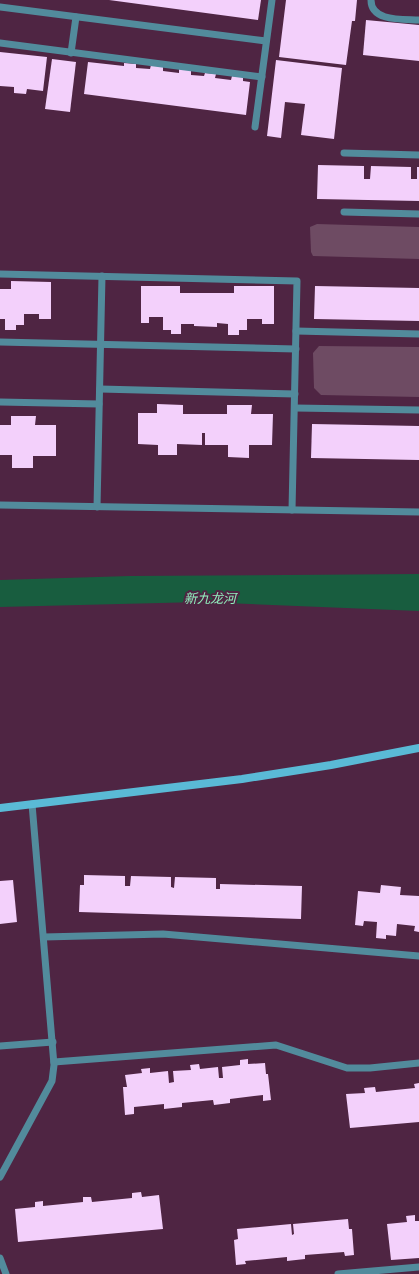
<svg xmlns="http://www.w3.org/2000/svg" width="419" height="1274" viewBox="0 0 419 1274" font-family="'Noto Sans','Noto Sans SC',sans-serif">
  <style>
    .green { fill: #6e4b63 }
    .water { fill: #185d3f }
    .building { fill: #f3d0fb }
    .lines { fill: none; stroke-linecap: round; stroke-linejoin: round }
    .lane { stroke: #528b9c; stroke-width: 7 }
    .secondary { stroke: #5abad6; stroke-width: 8 }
    .labels { text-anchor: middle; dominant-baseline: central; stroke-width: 4; stroke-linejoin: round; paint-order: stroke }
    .water-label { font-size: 13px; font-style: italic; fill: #91efbd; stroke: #4f2543 }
  </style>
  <rect width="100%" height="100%" fill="#4f2543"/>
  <g class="green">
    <path d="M317,224L419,227V259L313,256L311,252L310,227Z"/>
    <path d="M319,346L419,347V397L321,395L314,388L313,353Z"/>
  </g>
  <path class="water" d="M419,574V611L200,602L0,607V580L130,576Z"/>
  <g class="building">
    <path d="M109,0H261L258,20Z"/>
    <path d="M286,0H357L355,21H352L346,65L279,57Z"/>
    <path d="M366,20L419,25V61L363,55Z"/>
    <path d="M0,52L47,57L43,91L27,89L26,94L14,93V87L0,86Z"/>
    <path d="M52,59L76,62L70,112L45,109Z"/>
    <path d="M276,60L342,68L334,139L301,135L305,104L285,102L281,138L267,136Z"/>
    <path d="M88,62L124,66V63L136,64V68L150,69L151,65L163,67V71L179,73V69L191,70V75L204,76L205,73L216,74L215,78L231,80L232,76L243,77V81L250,82L246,115L84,94Z"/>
    <path d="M318,165L364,166V179H370L371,166L411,167V179H417V167H419V201L317,199Z"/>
    <path d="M11,281L51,282V319H39V314H24V325H16V330H5V319H0V289H11Z"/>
    <path d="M141,286H180V293H234V286H274V324H262V319H247V330H239V335H228V324L217,323V327L194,326V324H181V334H171V330H163V317H149V323H141Z"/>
    <path d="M315,286L419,288V321L314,319Z"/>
    <path d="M157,404L183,405V414H227V405H252L251,414H273L272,445H249V458L228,457V445H205V433H202V445L177,444V455H158V445L138,444V413H157Z"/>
    <path d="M11,416H36L35,425H56V456H33V468H12V455H0V425H11Z"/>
    <path d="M312,424L419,426V460L311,458Z"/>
    <path d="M84,875L125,876V886H130L131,876L171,877V887L174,888L175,877L216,878V889H220V884L302,886L301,919L79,912L80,885H84Z"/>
    <path d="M13,880L17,922L0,924V881Z"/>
    <path d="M381,885L401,887L400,895L419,896V932L414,931L415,926L397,924L396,936L386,935V939L376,938L377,922L364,921L363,926L355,925L358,891L380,893Z"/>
    <path d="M248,1059V1064L265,1063L266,1074H268L271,1100L263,1101V1095L230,1099V1103L214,1105L213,1100L182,1103V1107L164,1109V1104L134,1107V1114L125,1115L123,1087H127L125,1075L142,1073L141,1069L150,1068V1073L168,1071L169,1083L174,1082L173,1071L191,1070L190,1065L199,1064L200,1069L218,1067L219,1078H223L222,1067L240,1065V1060Z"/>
    <path d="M419,1083V1122L350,1128L346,1094L365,1093L364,1088L375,1087L376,1092L415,1088L414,1084Z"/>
    <path d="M141,1192L142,1197L159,1195L163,1229L18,1242L15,1209L35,1207V1202L43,1201V1206L83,1202V1197H91L92,1202L132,1198V1193Z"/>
    <path d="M415,1215V1221H419V1258L391,1260L387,1224L407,1222L406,1216Z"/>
    <path d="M348,1219L349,1229H352L354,1255L345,1256L344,1252L305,1255V1259L287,1261V1257L245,1261L246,1264L236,1265L234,1240L238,1239L237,1229L291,1224L292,1235L294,1234L293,1224Z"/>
  </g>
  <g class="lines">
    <g class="lane">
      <path d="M371,0C371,22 403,19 419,20"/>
      <path d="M0,7L266,41"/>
      <path d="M0,43L262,77"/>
      <path d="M71,53L76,17"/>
      <path d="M255,127L272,0"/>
      <path d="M344,153L419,155"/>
      <path d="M344,212L419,214"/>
      <path d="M0,274L297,281L292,510"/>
      <path d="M296,331L419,334"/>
      <path d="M0,342L296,349"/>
      <path d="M100,389L295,394"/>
      <path d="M0,402L99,404"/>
      <path d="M295,408L419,410"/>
      <path d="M0,505L419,512"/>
      <path d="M97,507L102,276"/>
      <path d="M44,937L163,934L419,956"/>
      <path d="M0,1046L53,1042"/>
      <path d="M54,1062L276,1045L347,1068H370L419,1063"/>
      <path d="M0,1177L52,1081L54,1065L32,804"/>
      <path d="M0,1258L6,1274"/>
      <path d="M338,1274L419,1267"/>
    </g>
    <path class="secondary" d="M0,808L242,779L331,765L419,748"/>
  </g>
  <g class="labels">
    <g class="water-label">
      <text x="210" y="598">新九龙河</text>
    </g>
  </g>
</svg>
